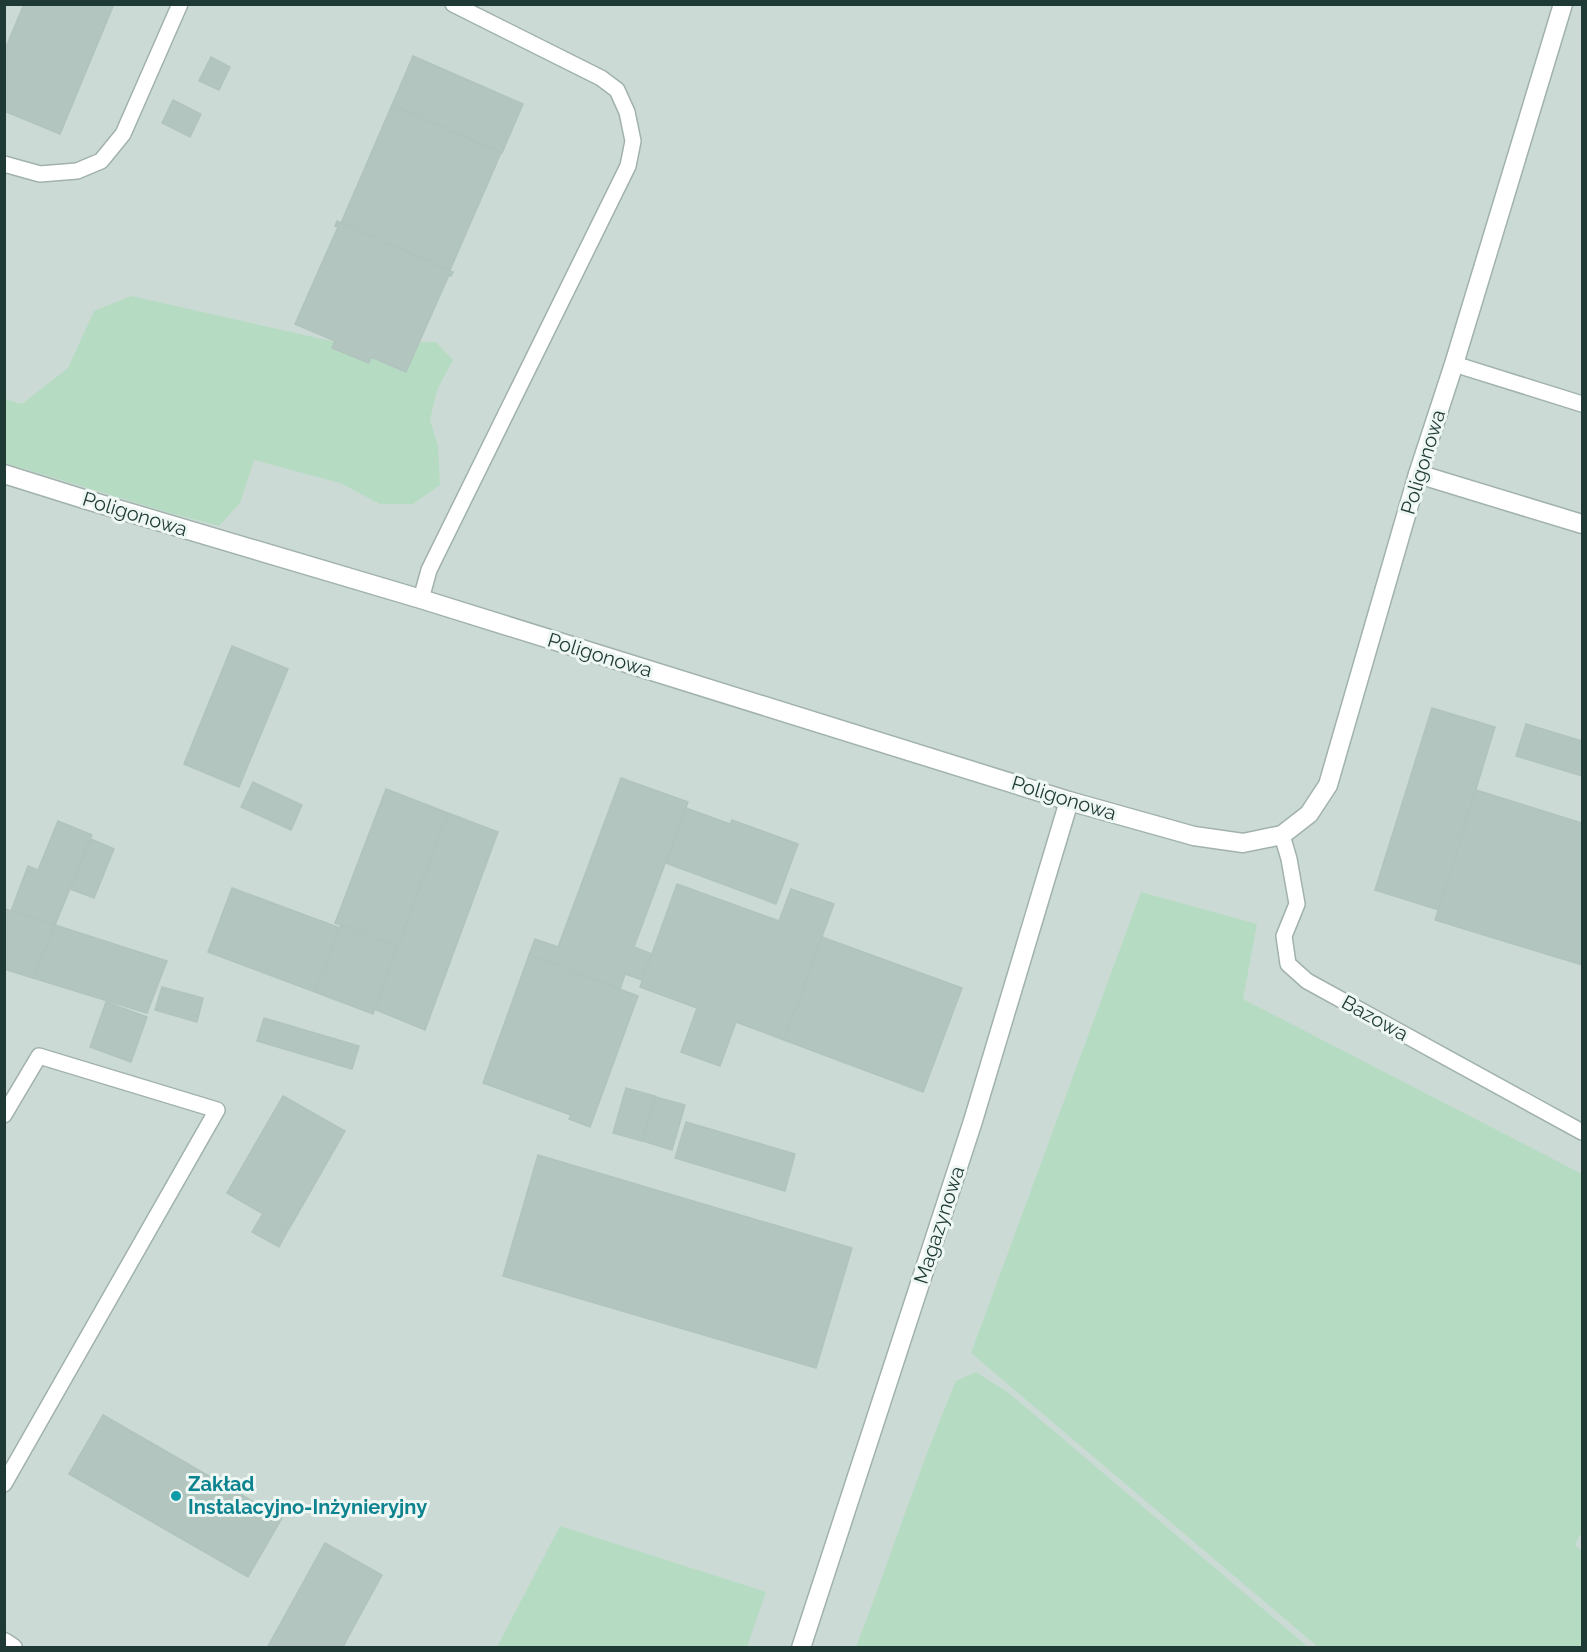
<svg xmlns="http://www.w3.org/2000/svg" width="1587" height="1652" viewBox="0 0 1587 1652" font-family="Raleway,sans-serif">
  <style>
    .built { fill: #ccdad5 }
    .green { fill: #b5dcc3 }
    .building { fill: #b3c5bf; stroke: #b0c4bd; stroke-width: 1.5 }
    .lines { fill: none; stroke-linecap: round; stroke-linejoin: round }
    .service-casing { stroke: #a1b2ad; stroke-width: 18 }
    .minor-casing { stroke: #a1b2ad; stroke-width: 21 }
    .service { stroke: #fff; stroke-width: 15 }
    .minor { stroke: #fff; stroke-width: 18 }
    .culture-dot { fill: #0f9aa8; stroke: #eef7f3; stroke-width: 2 }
    .labels { text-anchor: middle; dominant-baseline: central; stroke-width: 6; stroke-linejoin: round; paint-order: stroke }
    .street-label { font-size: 20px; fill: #1f3a35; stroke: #eef7f3 }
    .culture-label { font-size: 20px; font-weight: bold; fill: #0d838f; stroke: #eef7f3; text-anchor: start }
  </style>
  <rect width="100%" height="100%" fill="#deeae6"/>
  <rect class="built" x="5" y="5" width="1577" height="1642"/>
  <g class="green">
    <path d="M131,296L349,345L436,342L453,360L437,390L430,420L438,445L440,485L413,504H380L340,483L254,460L240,503L219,526L170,513L5,463L4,399L22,404L68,368L94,311Z"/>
    <path d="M1141,892L1257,924L1243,999L1582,1174V1531L1575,1545L1582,1551V1647H1318L971,1353Z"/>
    <path d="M976,1372L1009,1393L1308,1647H856C890,1559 919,1468 956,1381Z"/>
    <path d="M560,1526L766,1592L747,1647H497Z"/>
  </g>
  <g class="building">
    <path d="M24,4H114L60,134L4,111V52Z"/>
    <path d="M413,56L523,104L502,153L392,105Z"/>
    <path d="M211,57L230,67L219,90L199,81Z"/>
    <path d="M173,100L201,114L190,137L162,123Z"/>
    <path d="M392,105L501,153L450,270L341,223Z"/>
    <path d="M337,221L453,272L451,276L449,275L406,372L371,357L369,363L332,348L335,341L295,324L338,227L335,226Z"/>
    <path d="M232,646L288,669L239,787L184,764Z"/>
    <path d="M1432,708L1495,727L1439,910L1375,890Z"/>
    <path d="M1526,724L1582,741V776L1516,756Z"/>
    <path d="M621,778L688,802L634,947L652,954L642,980L625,974L620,989L529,955L535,939L558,947Z"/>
    <path d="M253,782L302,805L291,830L241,807Z"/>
    <path d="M386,789L448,813L398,946L335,923Z"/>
    <path d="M1476,790L1582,823V965L1435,920Z"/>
    <path d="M686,808L730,824L732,820L798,844L776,904L666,863Z"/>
    <path d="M448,813L498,832L425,1030L374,1009Z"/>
    <path d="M58,821L92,835L55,925L11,911L28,866L38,870Z"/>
    <path d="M91,839L114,849L94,898L70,889Z"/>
    <path d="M677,884L779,921L791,889L834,904L784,1040L736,1022L720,1066L681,1052L697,1008L640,987Z"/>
    <path d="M232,888L340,928L315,992L208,952Z"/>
    <path d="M5,909L55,925L33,978L4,969Z"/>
    <path d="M55,925L167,961L147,1013L33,978Z"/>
    <path d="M341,925L398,946L373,1014L315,992Z"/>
    <path d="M822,937L962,988L923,1092L784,1040Z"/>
    <path d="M529,955L638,996L590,1127L569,1119L571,1115L483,1083Z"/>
    <path d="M162,987L203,998L197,1022L155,1010Z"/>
    <path d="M106,1002L147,1017L131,1062L90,1047Z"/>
    <path d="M264,1018L359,1046L352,1069L257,1041Z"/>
    <path d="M626,1088L655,1096L642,1141L613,1133Z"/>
    <path d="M283,1096L345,1131L289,1229L227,1193Z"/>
    <path d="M656,1097L685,1105L672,1150L643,1141Z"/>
    <path d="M686,1122L795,1154L785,1191L675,1158Z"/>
    <path d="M538,1155L852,1248L816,1368L503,1276Z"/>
    <path d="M262,1215L288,1230L279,1247L252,1232Z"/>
    <path d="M103,1415L282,1518L248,1577L69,1474Z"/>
    <path d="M325,1543L382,1575L346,1641L343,1648H267Z"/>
  </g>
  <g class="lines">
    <defs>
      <g id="service">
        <path d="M4,164L40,174L77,171L101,161L123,134L180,4"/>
        <path d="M1454,364L1582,404"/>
        <path d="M421,599L429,570L628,166L633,141L627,112L617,90L601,78L453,4"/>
        <path d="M1282,835L1289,859L1297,904L1284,936L1288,964L1307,981L1582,1132"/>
        <path d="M4,1115L39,1056L217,1110L4,1484"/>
      </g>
      <g id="minor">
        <path d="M4,474L87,500L421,599L1069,801L1194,836L1243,843L1282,835L1309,814L1328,785L1418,474L1454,364L1563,4"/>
        <path d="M1418,474L1582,524"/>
        <path d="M4,1642L13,1648"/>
        <path d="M801,1648L973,1121L1069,801"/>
      </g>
    </defs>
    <use href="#service" class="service-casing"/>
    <use href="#minor" class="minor-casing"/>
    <use href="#service" class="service"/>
    <use href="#minor" class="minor"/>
  </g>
  <circle class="culture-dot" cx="176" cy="1496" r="6"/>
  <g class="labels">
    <g class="street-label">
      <text transform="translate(1423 462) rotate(-73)">Poligonowa</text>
      <text transform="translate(135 514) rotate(17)">Poligonowa</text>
      <text transform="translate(600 655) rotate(17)">Poligonowa</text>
      <text transform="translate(1064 798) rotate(17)">Poligonowa</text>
      <text transform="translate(1375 1018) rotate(29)">Bazowa</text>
      <text transform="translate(939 1225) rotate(-72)">Magazynowa</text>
    </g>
    <g class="culture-label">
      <text x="188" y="1484">Zakład<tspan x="188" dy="23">Instalacyjno-Inżynieryjny</tspan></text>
    </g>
  </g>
  <rect width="1587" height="1652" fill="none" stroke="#1f3a35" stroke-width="12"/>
</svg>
